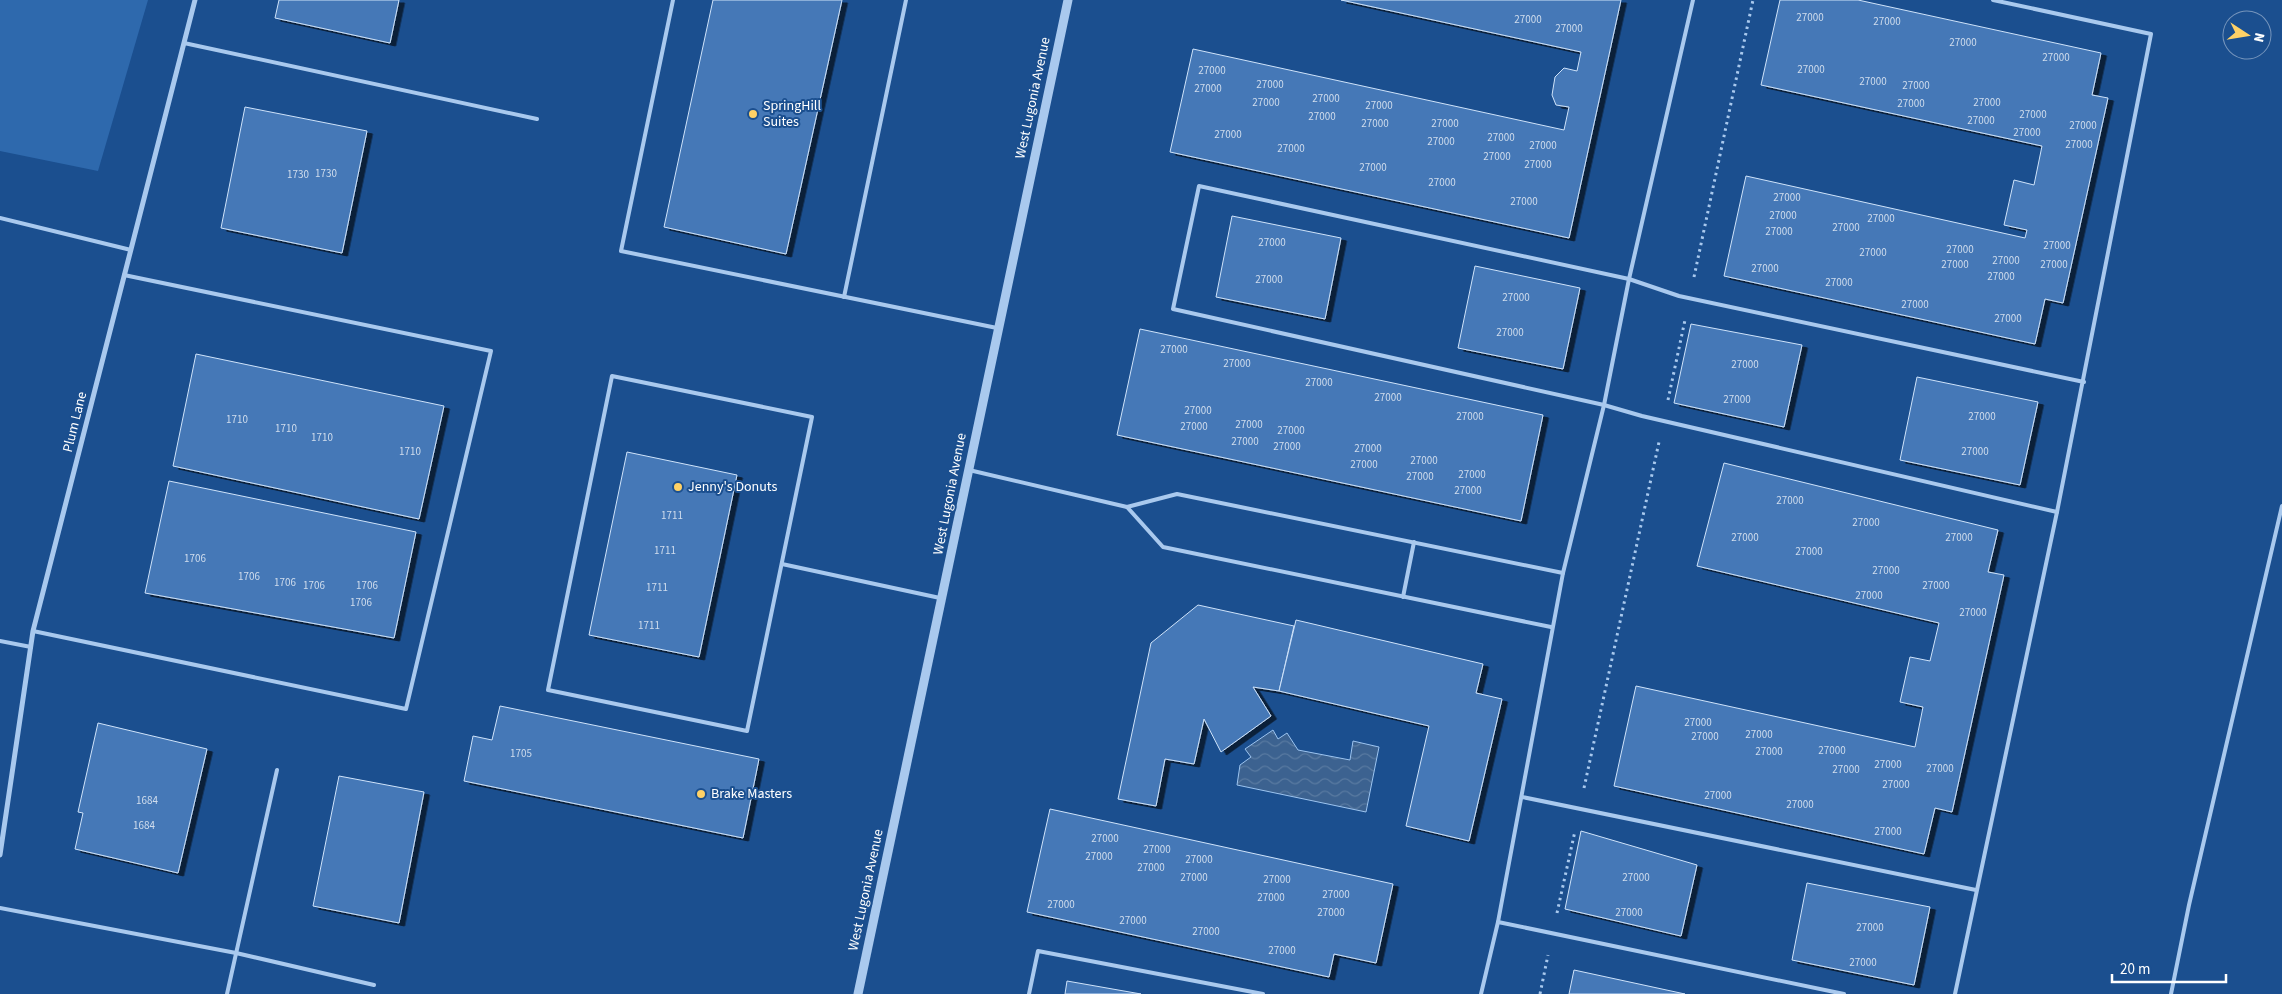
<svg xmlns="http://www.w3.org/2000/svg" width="2282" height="994" viewBox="0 0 2282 994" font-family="'Source Sans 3',sans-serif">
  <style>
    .grass { fill: #2e69ad }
    .water { fill: url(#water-waves); stroke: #9cc4f0 }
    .building { fill: #4478b7; stroke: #cfe3fa; filter: url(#shadow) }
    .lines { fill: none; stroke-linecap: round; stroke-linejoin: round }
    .path { stroke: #a9c9ee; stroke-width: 3; stroke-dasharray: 2.5 4; stroke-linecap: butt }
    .service { stroke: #a9c9ee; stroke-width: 4 }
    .minor { stroke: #a9c9ee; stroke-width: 5 }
    .tertiary { stroke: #a9c9ee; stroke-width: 9 }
    .poi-dot { fill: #ffd166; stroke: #1b4f8f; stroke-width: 2 }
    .labels { text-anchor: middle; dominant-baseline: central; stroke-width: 4; stroke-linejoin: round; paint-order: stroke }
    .number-label { font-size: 11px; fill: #d0dded }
    .street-label { font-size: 14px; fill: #fff; stroke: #1b4f8f }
    .poi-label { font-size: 14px; fill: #fff; stroke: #1b4f8f; text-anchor: start }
  </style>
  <defs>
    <pattern id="water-waves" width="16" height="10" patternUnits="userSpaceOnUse" patternTransform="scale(1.25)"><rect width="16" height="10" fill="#3c6290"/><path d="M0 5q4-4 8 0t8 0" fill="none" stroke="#597aa1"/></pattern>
    <filter id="shadow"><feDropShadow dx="5.5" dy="3" stdDeviation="0" flood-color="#0009"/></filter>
  </defs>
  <rect width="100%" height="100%" fill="#1b4f8f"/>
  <path class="grass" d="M0,0H148L98,171L0,151Z"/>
  <path class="water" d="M1273,730L1278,739L1287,733L1298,750L1350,760L1353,741L1379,747L1366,812L1237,785L1240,765L1251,757L1245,749Z"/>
  <g class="building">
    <path d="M279,0H399L390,43L275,18Z"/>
    <path d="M713,0H842L786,254L664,227Z"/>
    <path d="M1341,0H1621L1569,238L1170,152L1193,49L1564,130L1569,107L1556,105L1552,95L1555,77L1564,68L1577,71L1581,52Z"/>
    <path d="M1780,0H1858L2101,53L2092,95L2108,98L2063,303L2045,299L2035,344L1724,276L1746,176L2025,238L2027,230L2004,225L2014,180L2034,185L2042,146L1761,85Z"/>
    <path d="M245,107L367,131L342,253L221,228Z"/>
    <path d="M1232,216L1341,238L1325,319L1216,297Z"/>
    <path d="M1475,266L1580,288L1563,369L1458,348Z"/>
    <path d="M1691,324L1802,345L1784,427L1674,403Z"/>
    <path d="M1140,329L1543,415L1521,521L1117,435Z"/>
    <path d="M196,354L444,406L419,519L173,466Z"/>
    <path d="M1917,377L2038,402L2020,485L1900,460Z"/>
    <path d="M627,452L737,475L699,657L589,635Z"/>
    <path d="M1724,463L1998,530L1988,572L2004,575L1952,812L1935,808L1924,854L1614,786L1636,686L1915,747L1923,707L1900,702L1910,657L1930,661L1939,623L1697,566Z"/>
    <path d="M169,481L416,532L394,638L145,593Z"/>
    <path d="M1198,605L1294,626L1279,691L1253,687L1271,716L1221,752L1204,719L1194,764L1165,759L1156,806L1118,799L1151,643Z"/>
    <path d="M1296,620L1483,664L1476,693L1502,699L1469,841L1406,826L1429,726L1279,691Z"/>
    <path d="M500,706L759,759L743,838L464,781L473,736L492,740Z"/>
    <path d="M98,723L207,749L178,873L75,849L83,813L78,812Z"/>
    <path d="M339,776L424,792L399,923L313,906Z"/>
    <path d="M1050,809L1393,884L1376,963L1334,954L1329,977L1027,912Z"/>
    <path d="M1581,831L1697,865L1681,936L1565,909Z"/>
    <path d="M1807,883L1930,907L1914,985L1792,960Z"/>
    <path d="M1574,970L1685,994H1569Z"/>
    <path d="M1067,981L1141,994H1065Z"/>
  </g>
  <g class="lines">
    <g class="path">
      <path d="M1694,277L1753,0"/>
      <path d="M1668,400L1685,320"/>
      <path d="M1584,788L1659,442"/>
      <path d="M1557,913L1575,831"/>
      <path d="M1540,994L1548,955"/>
    </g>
    <g class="service">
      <path d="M673,0L621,251L997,328"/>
      <path d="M184,43L537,119"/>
      <path d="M0,218L131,250"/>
      <path d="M844,297L906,0"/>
      <path d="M612,376L812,417L747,731L548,690Z"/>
      <path d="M969,470L1127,507L1177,494L1563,573"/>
      <path d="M1127,507L1163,547L1551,627"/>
      <path d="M2057,512L1642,416L1604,405L1173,309L1199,186L1629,279L1679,296L2084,382"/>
      <path d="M782,564L940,598"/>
      <path d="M1403,597L1414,542"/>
      <path d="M33,631L406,709L491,351L124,275"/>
      <path d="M0,641L31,647"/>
      <path d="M1522,797L1976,890"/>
      <path d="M0,908L236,953L374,985"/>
      <path d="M1498,922L1844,994"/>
      <path d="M227,994L277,770"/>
      <path d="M1029,994L1038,951L1263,994"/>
      <path d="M1481,994L1498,922L1563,573L1604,405L1629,279L1693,0"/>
      <path d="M1955,994L2057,512L2151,34L1993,0"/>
      <path d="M2171,994L2189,905L2282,506"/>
    </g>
    <path class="minor" d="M0,855L33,631L195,0"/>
    <path class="tertiary" d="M858,994L1068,0"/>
  </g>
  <g class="poi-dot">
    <circle cx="753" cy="114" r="5"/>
    <circle cx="678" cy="487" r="5"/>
    <circle cx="701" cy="794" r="5"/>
  </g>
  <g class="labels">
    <g class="number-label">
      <text x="1810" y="17">27000</text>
      <text x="1528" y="19">27000</text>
      <text x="1887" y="21">27000</text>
      <text x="1569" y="28">27000</text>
      <text x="1963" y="42">27000</text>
      <text x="2056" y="57">27000</text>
      <text x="1811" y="69">27000</text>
      <text x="1212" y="70">27000</text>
      <text x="1873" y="81">27000</text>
      <text x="1270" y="84">27000</text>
      <text x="1916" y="85">27000</text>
      <text x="1208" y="88">27000</text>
      <text x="1326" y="98">27000</text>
      <text x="1266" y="102">27000</text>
      <text x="1987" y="102">27000</text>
      <text x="1911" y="103">27000</text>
      <text x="1379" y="105">27000</text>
      <text x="2033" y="114">27000</text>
      <text x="1322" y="116">27000</text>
      <text x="1981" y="120">27000</text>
      <text x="1375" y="123">27000</text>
      <text x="1445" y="123">27000</text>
      <text x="2083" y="125">27000</text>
      <text x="2027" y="132">27000</text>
      <text x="1228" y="134">27000</text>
      <text x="1501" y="137">27000</text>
      <text x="1441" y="141">27000</text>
      <text x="2079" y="144">27000</text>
      <text x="1543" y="145">27000</text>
      <text x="1291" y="148">27000</text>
      <text x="1497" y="156">27000</text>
      <text x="1538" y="164">27000</text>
      <text x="1373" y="167">27000</text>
      <text x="326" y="173">1730</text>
      <text x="298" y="174">1730</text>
      <text x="1442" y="182">27000</text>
      <text x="1787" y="197">27000</text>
      <text x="1524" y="201">27000</text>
      <text x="1783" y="215">27000</text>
      <text x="1881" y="218">27000</text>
      <text x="1846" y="227">27000</text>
      <text x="1779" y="231">27000</text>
      <text x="1272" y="242">27000</text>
      <text x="2057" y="245">27000</text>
      <text x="1960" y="249">27000</text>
      <text x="1873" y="252">27000</text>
      <text x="2006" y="260">27000</text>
      <text x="1955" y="264">27000</text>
      <text x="2054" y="264">27000</text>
      <text x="1765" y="268">27000</text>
      <text x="2001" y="276">27000</text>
      <text x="1269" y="279">27000</text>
      <text x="1839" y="282">27000</text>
      <text x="1516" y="297">27000</text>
      <text x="1915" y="304">27000</text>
      <text x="2008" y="318">27000</text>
      <text x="1510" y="332">27000</text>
      <text x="1174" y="349">27000</text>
      <text x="1237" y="363">27000</text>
      <text x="1745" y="364">27000</text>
      <text x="1319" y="382">27000</text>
      <text x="1388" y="397">27000</text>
      <text x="1737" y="399">27000</text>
      <text x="1198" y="410">27000</text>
      <text x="1470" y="416">27000</text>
      <text x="1982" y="416">27000</text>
      <text x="237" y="419">1710</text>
      <text x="1249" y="424">27000</text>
      <text x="1194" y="426">27000</text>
      <text x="286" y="428">1710</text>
      <text x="1291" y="430">27000</text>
      <text x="322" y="437">1710</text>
      <text x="1245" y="441">27000</text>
      <text x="1287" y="446">27000</text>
      <text x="1368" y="448">27000</text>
      <text x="410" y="451">1710</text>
      <text x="1975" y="451">27000</text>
      <text x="1424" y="460">27000</text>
      <text x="1364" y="464">27000</text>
      <text x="1472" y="474">27000</text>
      <text x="1420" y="476">27000</text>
      <text x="1468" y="490">27000</text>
      <text x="1790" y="500">27000</text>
      <text x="672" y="515">1711</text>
      <text x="1866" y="522">27000</text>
      <text x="1745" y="537">27000</text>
      <text x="1959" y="537">27000</text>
      <text x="665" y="550">1711</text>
      <text x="1809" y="551">27000</text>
      <text x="195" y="558">1706</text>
      <text x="1886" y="570">27000</text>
      <text x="249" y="576">1706</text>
      <text x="285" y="582">1706</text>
      <text x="314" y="585">1706</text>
      <text x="367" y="585">1706</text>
      <text x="1936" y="585">27000</text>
      <text x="657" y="587">1711</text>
      <text x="1869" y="595">27000</text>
      <text x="361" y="602">1706</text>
      <text x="1973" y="612">27000</text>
      <text x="649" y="625">1711</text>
      <text x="1698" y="722">27000</text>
      <text x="1759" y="734">27000</text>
      <text x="1705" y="736">27000</text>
      <text x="1832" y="750">27000</text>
      <text x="1769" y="751">27000</text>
      <text x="521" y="753">1705</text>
      <text x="1888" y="764">27000</text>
      <text x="1940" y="768">27000</text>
      <text x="1846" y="769">27000</text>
      <text x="1896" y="784">27000</text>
      <text x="1718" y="795">27000</text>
      <text x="147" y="800">1684</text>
      <text x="1800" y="804">27000</text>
      <text x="144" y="825">1684</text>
      <text x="1888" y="831">27000</text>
      <text x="1105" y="838">27000</text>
      <text x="1157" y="849">27000</text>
      <text x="1099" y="856">27000</text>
      <text x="1199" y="859">27000</text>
      <text x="1151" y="867">27000</text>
      <text x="1194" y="877">27000</text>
      <text x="1636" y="877">27000</text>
      <text x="1277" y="879">27000</text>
      <text x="1336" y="894">27000</text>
      <text x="1271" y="897">27000</text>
      <text x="1061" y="904">27000</text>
      <text x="1331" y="912">27000</text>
      <text x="1629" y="912">27000</text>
      <text x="1133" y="920">27000</text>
      <text x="1870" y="927">27000</text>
      <text x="1206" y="931">27000</text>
      <text x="1282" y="950">27000</text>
      <text x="1863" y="962">27000</text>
    </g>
    <g class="street-label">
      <text transform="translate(1033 98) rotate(-78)">West Lugonia Avenue</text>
      <text transform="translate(75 422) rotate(-76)">Plum Lane</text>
      <text transform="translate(950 494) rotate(-79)">West Lugonia Avenue</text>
      <text transform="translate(866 890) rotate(-78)">West Lugonia Avenue</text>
    </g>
    <g class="poi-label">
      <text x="763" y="106">SpringHill<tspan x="763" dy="16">Suites</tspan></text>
      <text x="688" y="487">Jenny's Donuts</text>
      <text x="711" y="794">Brake Masters</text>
    </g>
  </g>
  <g transform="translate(2247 35) rotate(102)"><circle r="24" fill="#1b4f8f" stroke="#7695bc"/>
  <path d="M0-4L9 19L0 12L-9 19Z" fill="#ffd166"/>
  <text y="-8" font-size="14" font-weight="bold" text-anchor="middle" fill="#ffffff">N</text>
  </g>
  <path d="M2112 974v8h114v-8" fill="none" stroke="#ffffff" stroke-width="2.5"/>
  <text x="2120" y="974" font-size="15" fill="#ffffff" stroke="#1b4f8f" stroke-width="4" paint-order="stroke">20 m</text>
</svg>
